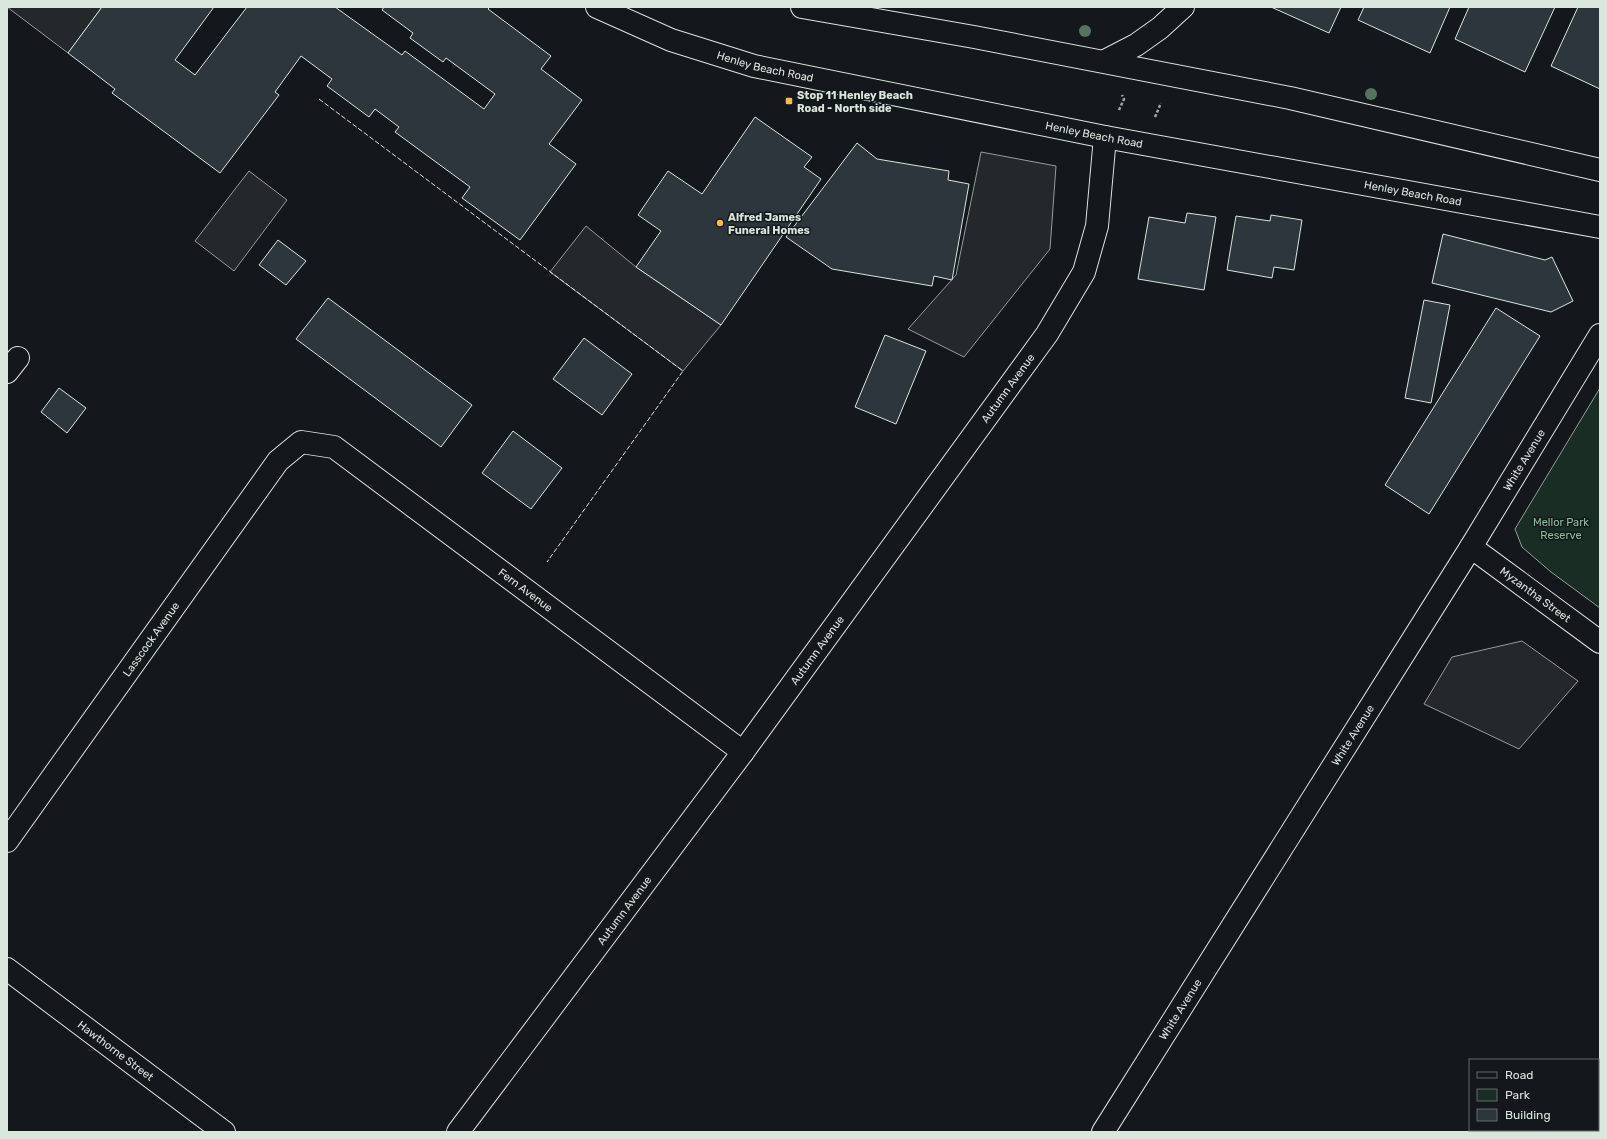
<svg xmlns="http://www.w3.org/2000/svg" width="1607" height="1139" viewBox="0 0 1607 1139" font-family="Rubik,sans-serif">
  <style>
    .green { fill: #1a2d24; stroke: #939e99 }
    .parking { fill: #24282b; stroke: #939e99 }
    .building { fill: #2c363c; stroke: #d8e6dc }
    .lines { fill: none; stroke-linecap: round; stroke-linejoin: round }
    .minor-casing { stroke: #d8e6dc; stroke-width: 24 }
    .major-casing { stroke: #d8e6dc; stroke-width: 24 }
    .path { stroke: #9da8a2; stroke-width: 2.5; stroke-dasharray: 3 2; stroke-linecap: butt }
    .minor { stroke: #14181c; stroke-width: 22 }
    .major { stroke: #14181c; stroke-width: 22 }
    .fence { stroke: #d8e6dc; stroke-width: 1; stroke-dasharray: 5 2; stroke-linecap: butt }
    .tree { fill: #55745f }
    .poi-dot { fill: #ffb74d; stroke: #14181c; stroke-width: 1.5 }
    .labels { text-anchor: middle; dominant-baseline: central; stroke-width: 3; stroke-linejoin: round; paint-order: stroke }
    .street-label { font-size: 11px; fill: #d8e6dc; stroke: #14181c }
    .poi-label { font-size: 11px; font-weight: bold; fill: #d8e6dc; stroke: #14181c; text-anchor: start }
    .park-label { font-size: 11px; fill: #8ac095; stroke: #14181c }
  </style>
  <rect width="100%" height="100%" fill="#14181c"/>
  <path class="green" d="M1600,388V608L1551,572L1522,547L1515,529Z"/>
  <g class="parking">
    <path d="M7,7H102L68,53Z"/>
    <path d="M981,152L1056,166L1050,249L964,357L908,329L956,275Z"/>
    <path d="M249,171L287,200L234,271L195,241Z"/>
    <path d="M586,226L636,267L721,325L683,371L550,272Z"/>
    <path d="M1522,641L1578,681L1519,749L1424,704L1452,657Z"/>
  </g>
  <g class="building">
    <path d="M102,7H214L175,60L195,75L247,7H335L402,55L405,51L484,109L495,94L446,58L443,62L410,38L413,33L382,10L384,7H490L488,9L551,56L541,69L582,100L549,144L576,164L520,240L462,198L470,187L395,132L399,127L375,109L369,117L327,86L332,79L301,56L275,92L279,95L220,173L112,93L115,89L68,53Z"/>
    <path d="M1271,7H1341L1329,33Z"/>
    <path d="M1364,7H1450L1430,53L1358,20Z"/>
    <path d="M1469,7H1555L1525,72L1455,39Z"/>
    <path d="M1578,7H1600V89L1551,66Z"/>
    <path d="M755,117L812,157L804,167L821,179L721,325L636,267L661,231L638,215L668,171L702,194Z"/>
    <path d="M857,143L877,159L949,171L948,180L969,184L952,280L934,276L932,286L832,269L786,237Z"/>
    <path d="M1187,213L1216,217L1204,290L1138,279L1149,217L1185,223Z"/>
    <path d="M1271,215L1302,220L1294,270L1274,267L1272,278L1227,270L1236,216L1270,221Z"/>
    <path d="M1443,234L1545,260L1552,257L1573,301L1551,312L1432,283Z"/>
    <path d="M278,240L306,261L286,285L259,265Z"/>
    <path d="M328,298L472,405L441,447L296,339Z"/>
    <path d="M1424,300L1450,305L1431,403L1405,398Z"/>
    <path d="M1496,308L1540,336L1429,514L1385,485Z"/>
    <path d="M885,335L926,351L896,424L855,407Z"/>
    <path d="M584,338L632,374L602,415L553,379Z"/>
    <path d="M59,388L86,408L67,433L41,412Z"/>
    <path d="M513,431L562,468L531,509L482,473Z"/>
  </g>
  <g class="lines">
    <defs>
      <g id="minor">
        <path d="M1105,61L1136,45L1160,28L1183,7"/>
        <path d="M7,372L18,358"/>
        <path id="s1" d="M1471,547L1600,642"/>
        <path id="s2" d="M7,841L278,461L301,442L334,447L743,752"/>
        <path id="s3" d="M7,969L224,1132"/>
        <path id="s4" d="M458,1132L743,752L1047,334L1084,272L1097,226L1105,137"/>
        <path id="s5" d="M1103,1132L1471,547L1600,335"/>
      </g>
      <g id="major">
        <path id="s6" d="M597,7L671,40L754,66L1105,137L1600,227"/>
        <path d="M802,7L974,37L1290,98L1600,170"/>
      </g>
    </defs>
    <use href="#minor" class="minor-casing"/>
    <use href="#major" class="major-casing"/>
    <g class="path">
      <path d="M1119,110L1124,99L1122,95"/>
      <path d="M1155,117L1161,103"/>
    </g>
    <use href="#minor" class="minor"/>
    <use href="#major" class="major"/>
    <path class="fence" d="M319,99L683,371L547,562"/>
  </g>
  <g class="tree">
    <circle cx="1085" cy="31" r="6"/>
    <circle cx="1371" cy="94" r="6"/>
  </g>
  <g class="poi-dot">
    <rect x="785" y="97" width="8" height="8" rx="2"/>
    <circle cx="720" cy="223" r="4"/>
  </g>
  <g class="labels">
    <g class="street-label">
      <text stroke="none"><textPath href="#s6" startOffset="179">Henley Beach Road</textPath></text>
      <text stroke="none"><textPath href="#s6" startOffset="515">Henley Beach Road</textPath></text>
      <text stroke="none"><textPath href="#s6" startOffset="839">Henley Beach Road</textPath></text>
      <text stroke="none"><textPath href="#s4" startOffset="925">Autumn Avenue</textPath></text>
      <text stroke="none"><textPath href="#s5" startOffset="793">White Avenue</textPath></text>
      <text stroke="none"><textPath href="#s2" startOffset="769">Fern Avenue</textPath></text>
      <text stroke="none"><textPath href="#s1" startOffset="80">Myzantha Street</textPath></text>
      <text stroke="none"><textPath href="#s2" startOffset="248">Lasscock Avenue</textPath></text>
      <text stroke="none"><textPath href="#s4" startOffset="601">Autumn Avenue</textPath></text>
      <text stroke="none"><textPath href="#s5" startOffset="469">White Avenue</textPath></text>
      <text stroke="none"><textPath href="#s4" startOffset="277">Autumn Avenue</textPath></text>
      <text stroke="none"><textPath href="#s5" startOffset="145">White Avenue</textPath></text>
      <text stroke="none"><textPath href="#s3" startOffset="136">Hawthorne Street</textPath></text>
    </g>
    <g class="poi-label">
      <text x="797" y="95">Stop 11 Henley Beach<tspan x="797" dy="13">Road - North side</tspan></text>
      <text x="728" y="217">Alfred James<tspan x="728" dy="13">Funeral Homes</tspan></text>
    </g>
    <g class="park-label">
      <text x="1561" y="522">Mellor Park<tspan x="1561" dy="13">Reserve</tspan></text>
    </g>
  </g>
  <rect width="1607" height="1139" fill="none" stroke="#d8e6dc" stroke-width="16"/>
  <rect x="1469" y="1059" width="130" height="72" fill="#14181c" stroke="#626a69"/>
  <rect x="1477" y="1072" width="20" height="6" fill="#14181c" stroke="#626a69"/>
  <text x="1505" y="1079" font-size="12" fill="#d8e6dc">Road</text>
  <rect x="1477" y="1089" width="20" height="12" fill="#1a2d24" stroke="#626a69"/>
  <text x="1505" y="1099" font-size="12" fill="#d8e6dc">Park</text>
  <rect x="1477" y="1109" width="20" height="12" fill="#2c363c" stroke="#626a69"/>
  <text x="1505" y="1119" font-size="12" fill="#d8e6dc">Building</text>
</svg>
